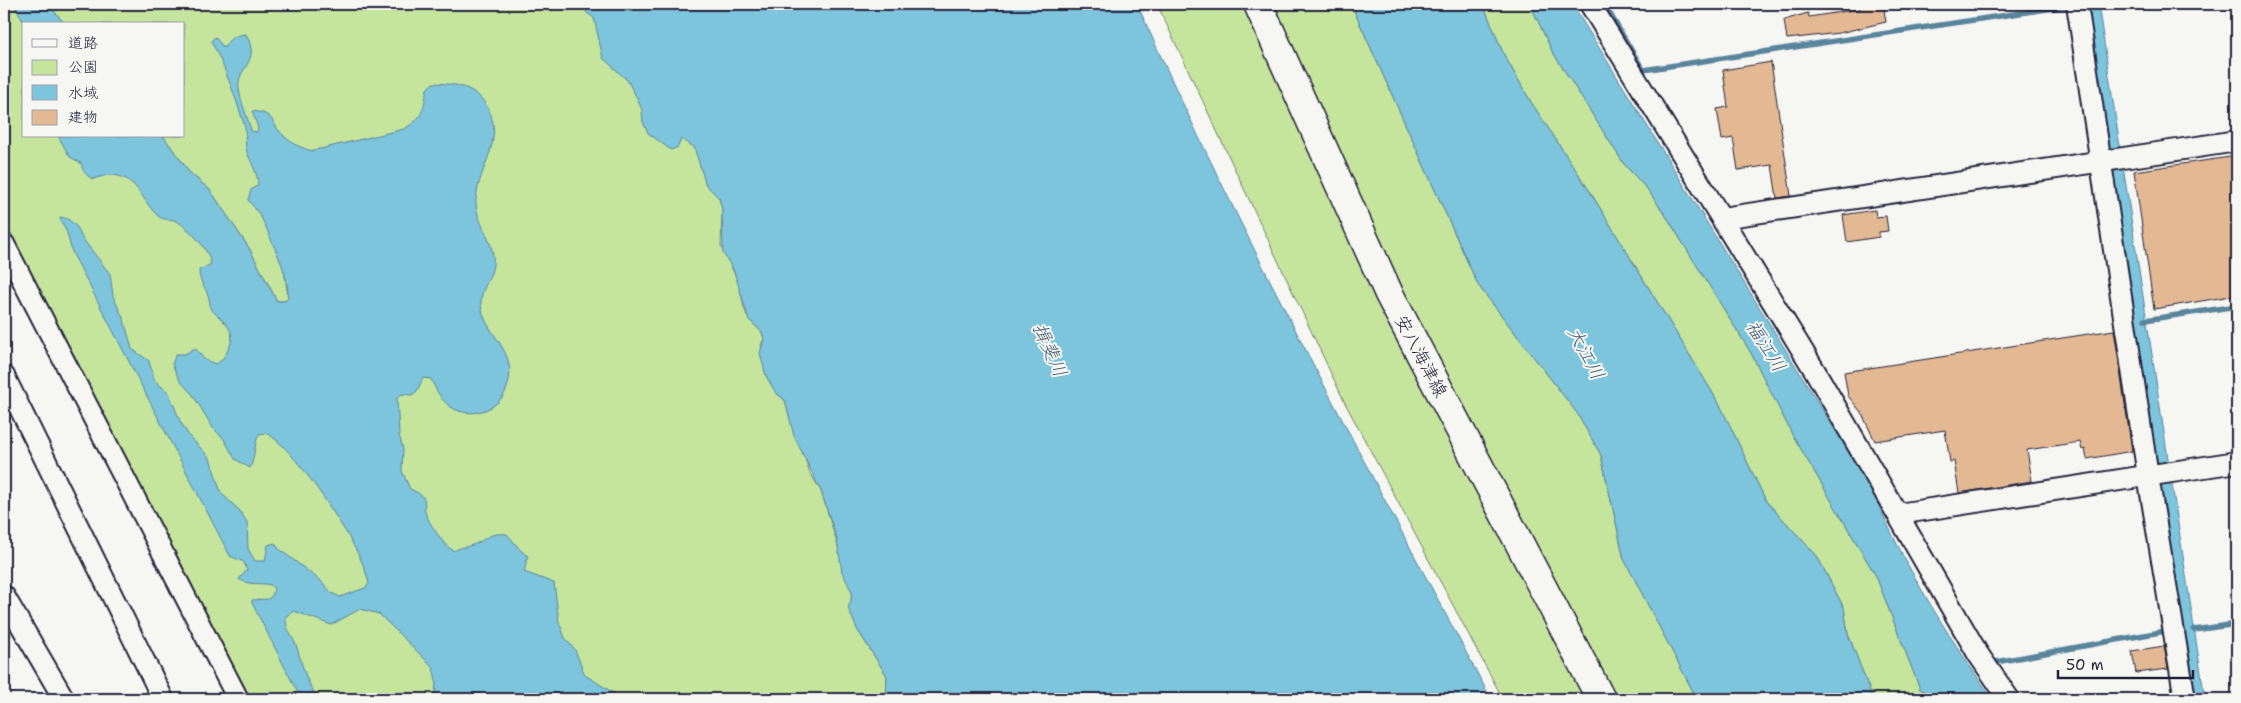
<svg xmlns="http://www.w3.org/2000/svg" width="2241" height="703" viewBox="0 0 2241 703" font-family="'Shantell Sans','Klee One',sans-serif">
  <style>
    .green { fill: #c5e59d; stroke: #74846c }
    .water { fill: #7dc5dd; stroke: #59849c }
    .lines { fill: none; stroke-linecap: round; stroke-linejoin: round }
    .stream { stroke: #59849c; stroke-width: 5.5 }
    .building { fill: #e3b993; stroke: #22223b }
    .minor-casing { stroke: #22223b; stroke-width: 24 }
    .secondary-casing { stroke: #22223b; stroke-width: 31 }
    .minor { stroke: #f6f6f2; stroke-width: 20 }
    .secondary { stroke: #f6f6f2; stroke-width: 28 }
    .labels { text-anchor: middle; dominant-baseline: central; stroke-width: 4; stroke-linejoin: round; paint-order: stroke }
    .street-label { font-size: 18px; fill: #22223b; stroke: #f6f6f2 }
    .water-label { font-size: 19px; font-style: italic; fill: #425b74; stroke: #f6f6f2 }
  </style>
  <rect width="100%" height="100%" fill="#f6f6f2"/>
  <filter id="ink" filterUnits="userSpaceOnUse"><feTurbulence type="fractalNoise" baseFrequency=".02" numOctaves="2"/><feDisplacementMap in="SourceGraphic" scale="10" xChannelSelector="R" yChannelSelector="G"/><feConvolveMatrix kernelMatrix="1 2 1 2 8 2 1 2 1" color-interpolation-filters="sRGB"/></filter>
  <g filter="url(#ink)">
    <g class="green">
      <path d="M4,4H13L25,24L24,136H114L187,207L382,579L367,594L468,699H246L4,227Z"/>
      <path d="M48,4H604L681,139L695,147L706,185L719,198L722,209L721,246L739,283L744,308L749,320L762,332L764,339L761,345L776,393L785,400L810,473L821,491L852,592L851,601L857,629L887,676L886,699H556L449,567L283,263L288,297L285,301H277L249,248L210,190L190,173L163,136H184V24H65Z"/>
      <path d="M1157,4H1248L1590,699H1503L1345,403Z"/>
      <path d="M1268,4H1351L1478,285L1577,413L1601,455L1624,559L1697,699H1611L1398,290Z"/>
      <path d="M1483,4H1530L1552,51L1585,103L1624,164L1648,190L1668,219L1751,353L1792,434L1876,576L1920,689L1943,699H1873L1848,634L1844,608L1817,556L1766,501L1720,405L1589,190L1531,102L1504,55Z"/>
    </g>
    <g class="water">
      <path d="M13,4H48L65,24H25Z"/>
      <path d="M584,4H1137C1243,241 1369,470 1491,699H886L887,676L857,629L848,608L851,601L852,592L842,572L837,540L821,491L794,436L785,400L776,393L766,376L760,353L764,339L762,332L749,320L734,271L723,253L722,209L719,198L706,185L694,147L681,139L678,147L671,150L648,133L643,122L642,110L637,98L627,80L603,58L594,18L587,13Z"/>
      <path d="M1351,4H1483L1504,55L1531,102L1589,190L1720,405L1766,501L1817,556L1844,608L1848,634L1873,699H1697L1624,559L1601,455L1577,413L1478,285Z"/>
      <path d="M1530,4H1572L1872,490C1903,564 1946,634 1993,699H1943L1920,689L1876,576L1792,434L1751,353L1668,219L1648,190L1624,164L1585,103L1552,51Z"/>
      <path d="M2088,4H2098L2205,699H2193Z"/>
      <path d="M246,34C262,64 236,66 239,89C241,103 248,118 251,131L257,132L258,128L252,111C277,114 269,122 284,136C292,144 302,148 312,151L404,129C424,117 423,111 427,89L433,83C456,84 476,86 488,108C505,142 478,167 476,200C475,223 496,241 493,265C491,279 480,290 481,304C483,334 520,350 507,388C499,412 466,421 447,404C440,398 435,388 431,379L423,378L417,391L412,395L402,394L397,398L399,435L403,449L402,471L410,489C433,499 420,502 427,517C433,528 443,545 454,551C460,547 463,548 469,546C486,542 485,532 507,534C514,541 519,551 528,556L524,572L554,583L559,622L565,638L575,650L585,675L615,694L619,699H435L436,680L433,667L379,614L360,609L331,625L294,611L286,616C285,628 291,634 296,645C302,663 306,684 319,699H301L252,603V600L268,599L272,596L274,589L271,585C259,582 249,586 239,579L247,570L244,562L230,556L72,252L67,233L60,219V217L68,219L77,227L82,238L110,274L113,296L124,320L132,349L149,361L154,380L169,393L180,421L189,436L210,458L221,493L240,511L247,522L248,549L255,561H265L268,545L275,543L278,548L322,582L332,593L340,597L365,588L369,584C367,575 364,566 360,558C348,532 290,441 265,433L259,434C254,444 255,457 250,468L235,459L224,439L213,428L193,395L180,381L172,364L176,354H185L195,348L205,360L216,364C223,360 224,357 228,350C239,330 223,322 210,308C211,291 198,283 199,270L210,265C213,253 187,226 176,221C170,218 164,221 158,216C145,205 139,183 122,177C110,173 104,176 93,179C86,176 82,170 81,163L70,157L58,136H163L190,173L210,190L249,248L277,301H285L288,297C288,280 283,267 276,251C266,229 265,219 248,200L251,190L258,185C258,173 251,163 247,152C244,143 247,133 244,124C235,96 225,67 211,41L215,37L224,48C229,38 235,35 246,34Z"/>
    </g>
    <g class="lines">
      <g class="stream">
        <path d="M1604,4L1643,70L2067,6"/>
        <path d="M2145,320L2237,306"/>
        <path d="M2194,630L2237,624"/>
        <path d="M1996,662L2166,631"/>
      </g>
    </g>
    <g class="building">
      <path d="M1859,4H1883L1886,22L1839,33L1787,39L1784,20L1808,13L1809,17L1860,9Z"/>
      <path d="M1771,62L1791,196L1777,198L1772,165L1738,170L1733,138L1722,140L1717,109L1728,107L1723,70Z"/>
      <path d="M2237,156V295L2154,309L2134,171Z"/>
      <path d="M1875,210L1876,217L1886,216L1888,231L1879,232V237L1847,242L1843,215Z"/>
      <path d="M2114,330L2132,451L2087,459L2085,449L2082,450L2080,442L2027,450L2032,481L1959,493L1954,461L1950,462L1945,430L1875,441L1861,412L1848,396L1844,372Z"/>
      <path d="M2164,646L2168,669L2136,673L2132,651Z"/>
    </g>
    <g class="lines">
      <defs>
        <g id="minor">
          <path d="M1590,4L1815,371L1978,654L2009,699"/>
          <path d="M2077,4L2148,476L2185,699"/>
          <path d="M1722,218L2237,141"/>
          <path d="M4,244L238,699"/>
          <path d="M4,376L163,699"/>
          <path d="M1898,514L2237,462"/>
          <path d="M4,596L64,699"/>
        </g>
        <path id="secondary" d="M1258,4L1389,294L1601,699"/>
      </defs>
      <use href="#minor" class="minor-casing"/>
      <use href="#secondary" class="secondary-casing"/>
      <use href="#minor" class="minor"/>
      <use href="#secondary" class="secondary"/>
    </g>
  </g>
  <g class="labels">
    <g class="street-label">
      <text transform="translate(1421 356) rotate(62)">安八海津線</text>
    </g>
    <g class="water-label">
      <text transform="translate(1766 346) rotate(58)">福江川</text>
      <text transform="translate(1050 350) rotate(66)">揖斐川</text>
      <text transform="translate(1586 353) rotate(62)">大江川</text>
    </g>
  </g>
  <rect width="2241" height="703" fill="none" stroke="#f6f6f2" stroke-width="20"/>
  <rect x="10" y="10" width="2221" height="683" fill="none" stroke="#22223b" stroke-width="2" filter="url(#ink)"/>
  <rect x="22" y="22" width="162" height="115" fill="#f6f6f2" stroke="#a1a1a9"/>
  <rect x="32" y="39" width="25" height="8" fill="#f6f6f2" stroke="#a1a1a9"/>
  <text x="68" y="48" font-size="15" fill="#22223b">道路</text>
  <rect x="32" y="60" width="25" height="15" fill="#c5e59d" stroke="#a1a1a9"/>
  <text x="68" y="72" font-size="15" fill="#22223b">公園</text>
  <rect x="32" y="85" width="25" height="15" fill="#7dc5dd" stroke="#a1a1a9"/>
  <text x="68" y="98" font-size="15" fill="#22223b">水域</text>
  <rect x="32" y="110" width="25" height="15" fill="#e3b993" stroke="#a1a1a9"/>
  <text x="68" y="122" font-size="15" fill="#22223b">建物</text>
  <path d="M2058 670v8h135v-8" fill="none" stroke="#22223b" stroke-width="2.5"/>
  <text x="2066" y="670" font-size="15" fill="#22223b" stroke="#f6f6f2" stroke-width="4" paint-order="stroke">50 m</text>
</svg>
